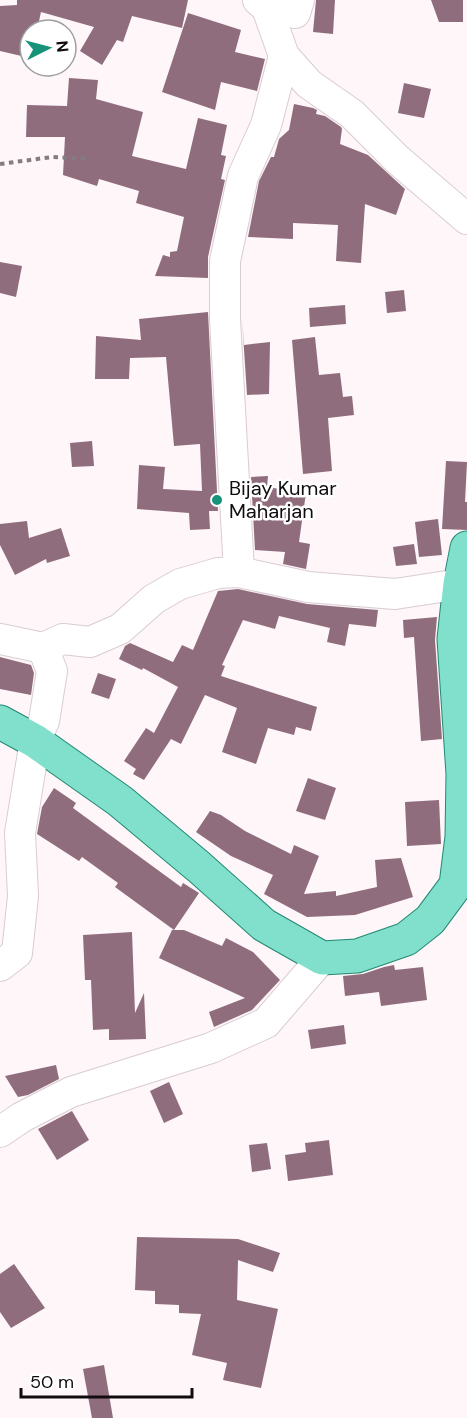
<svg xmlns="http://www.w3.org/2000/svg" width="467" height="1418" viewBox="0 0 467 1418" font-family="'DM Sans',sans-serif">
  <style>
    .building { fill: #906d7d }
    .lines { fill: none; stroke-linecap: round; stroke-linejoin: round }
    .minor-casing { stroke: #d9ccd2; stroke-width: 32 }
    .major-casing { stroke: #228873; stroke-width: 35 }
    .path { stroke: #837d80; stroke-width: 4; stroke-dasharray: 4.5 4.5; stroke-linecap: butt }
    .minor { stroke: #fff; stroke-width: 30 }
    .major { stroke: #80e0cb; stroke-width: 33 }
    .poi-dot { fill: #17937a; stroke: #fff; stroke-width: 2 }
    .labels { text-anchor: middle; dominant-baseline: central; stroke-width: 5; stroke-linejoin: round; paint-order: stroke }
    .poi-label { font-size: 20px; fill: #100c0e; stroke: #fff; text-anchor: start }
  </style>
  <rect width="100%" height="100%" fill="#fef6f9"/>
  <g class="building">
    <path d="M17,0H188L182,28L132,16L123,42L117,40L102,65L80,51L94,27L41,12L37,30H30V58L0,51V6L17,5Z"/>
    <path d="M316,0H335L333,34L313,32Z"/>
    <path d="M431,0H463V22H439Z"/>
    <path d="M188,13L241,30L235,52L265,59L257,91L221,82L215,110L162,92Z"/>
    <path d="M69,78L98,80L96,99L143,112L132,156L186,169L198,118L227,125L221,155L226,156L221,179L225,180L208,257V278L155,276L163,255L170,257V252L177,251L184,217L136,203L139,191L99,179L97,186L63,175L65,137H26L27,105L67,106Z"/>
    <path d="M404,83L431,89L424,118L398,113Z"/>
    <path d="M294,104L313,108L317,110L316,114L325,116L341,127L342,129L340,144L368,155L405,189L396,215L365,204L361,263L336,261L338,225L293,223V239L248,237L259,181L271,157H274L279,139L289,130Z"/>
    <path d="M0,262L22,266L16,297L0,293Z"/>
    <path d="M404,290L406,311L387,313L385,292Z"/>
    <path d="M345,305L346,324L310,327L309,308Z"/>
    <path d="M208,312L218,511H209L210,529L190,530L189,513L137,509L139,465L165,467L163,489L202,491L200,444L174,446L166,357L130,358L129,379H95L96,336L141,340L139,319Z"/>
    <path d="M242,319L244,345L270,342L269,394L247,395Z"/>
    <path d="M315,337L319,375L340,373L343,397L352,396L354,415L328,418L332,471L303,474L292,340Z"/>
    <path d="M92,441L94,466L72,467L70,443Z"/>
    <path d="M446,461L467,462L465,502H467V530L442,529Z"/>
    <path d="M268,476L267,487L306,493L299,542L310,544L306,569L283,564L285,552L255,550L251,477Z"/>
    <path d="M438,519L442,555L419,557L415,522Z"/>
    <path d="M27,521L29,538L61,528L70,556L47,563L46,559L15,575L0,545V524Z"/>
    <path d="M414,544L417,564L396,566L393,547Z"/>
    <path d="M238,589L307,604L378,610L376,627L349,624L345,646L327,642L330,628L279,616L275,629L243,620L222,665L225,666L221,676L317,707L311,731L296,727L294,735L268,728L256,764L222,752L237,708L205,695L181,744L171,739L144,780L133,774L136,769L124,761L146,728L154,733L178,687L143,668L142,670L119,659L125,646L130,643L173,662L182,645L193,650L218,591Z"/>
    <path d="M437,617L435,640L442,739L421,741L414,637L404,638L403,620Z"/>
    <path d="M0,657L31,665L34,673L31,695L0,689Z"/>
    <path d="M98,673L116,679L109,699L91,693Z"/>
    <path d="M308,778L336,788L325,820L296,811Z"/>
    <path d="M54,788L76,803L73,808L181,887L183,883L199,893L174,930L115,887L118,883L82,857L79,861L37,834L42,807Z"/>
    <path d="M439,800L441,844L407,846L405,802Z"/>
    <path d="M210,811L221,815L245,831L291,854L294,845L319,856L304,894L336,891V896L377,887L375,860L401,858L413,897L355,915L307,917L264,894L273,875L231,856L196,832Z"/>
    <path d="M172,930H184L222,946L226,938L253,952L280,980L252,1010L214,1027L209,1012L245,998L159,958Z"/>
    <path d="M132,932L135,1013L144,993L146,1039L109,1040V1029L93,1030L91,980H85L83,935Z"/>
    <path d="M394,965L395,970L423,967L427,1000L381,1006L379,992L345,996L343,976L363,974L384,967Z"/>
    <path d="M344,1025L346,1044L311,1049L308,1030Z"/>
    <path d="M56,1065L59,1079L28,1095L18,1097L5,1076Z"/>
    <path d="M169,1082L183,1114L164,1123L150,1091Z"/>
    <path d="M72,1111L89,1140L57,1160L38,1129Z"/>
    <path d="M329,1140L333,1175L288,1181L285,1155L306,1152L305,1143Z"/>
    <path d="M267,1143L271,1169L252,1172L249,1145Z"/>
    <path d="M137,1237L238,1239L280,1253L273,1272L238,1260L237,1300L278,1309L261,1388L223,1380L227,1363L192,1355L201,1314L179,1313V1305L155,1304V1291L135,1290Z"/>
    <path d="M14,1264L45,1308L11,1328L0,1312V1274Z"/>
    <path d="M104,1365L113,1418H92L83,1369Z"/>
  </g>
  <g class="lines">
    <defs>
      <g id="minor">
        <path d="M258,0L267,8L284,56L309,84L352,114L397,159L467,219"/>
        <path d="M267,8L295,13L299,0"/>
        <path d="M239,572L225,319V261L243,176L266,125L284,56"/>
        <path d="M0,639L43,648L63,639L90,642L120,629L154,599L180,584L218,573L239,572L308,587L395,594L460,584"/>
        <path d="M0,966L17,953L23,896L20,833L35,741L44,721L52,671L43,648"/>
        <path d="M0,1132L22,1117L71,1092L211,1048L266,1023L322,958"/>
      </g>
      <path id="major" d="M0,722L35,741L120,801L199,867L264,925L322,958L357,956L406,939L430,920L456,885L462,837L463,774L454,639L460,584L467,548"/>
    </defs>
    <use href="#minor" class="minor-casing"/>
    <use href="#major" class="major-casing"/>
    <path class="path" d="M0,164L52,157L89,159"/>
    <use href="#minor" class="minor"/>
    <use href="#major" class="major"/>
  </g>
  <circle class="poi-dot" cx="217" cy="500" r="6"/>
  <g class="labels">
    <g class="poi-label">
      <text x="229" y="488">Bijay Kumar<tspan x="229" dy="23">Maharjan</tspan></text>
    </g>
  </g>
  <g transform="translate(48 48) rotate(84)"><circle r="28" fill="#ffffff" stroke="#9f9e9f" stroke-width="1.5"/>
  <path d="M0-4.5L10 22L0 15L-10 22Z" fill="#17937a"/>
  <text y="-9" font-size="16" font-weight="bold" text-anchor="middle" fill="#100c0e">N</text>
  </g>
  <path d="M21 1388v9h171v-9" fill="none" stroke="#100c0e" stroke-width="3"/>
  <text x="30" y="1388" font-size="18" fill="#100c0e" stroke="#ffffff" stroke-width="4.5" paint-order="stroke">50 m</text>
</svg>
